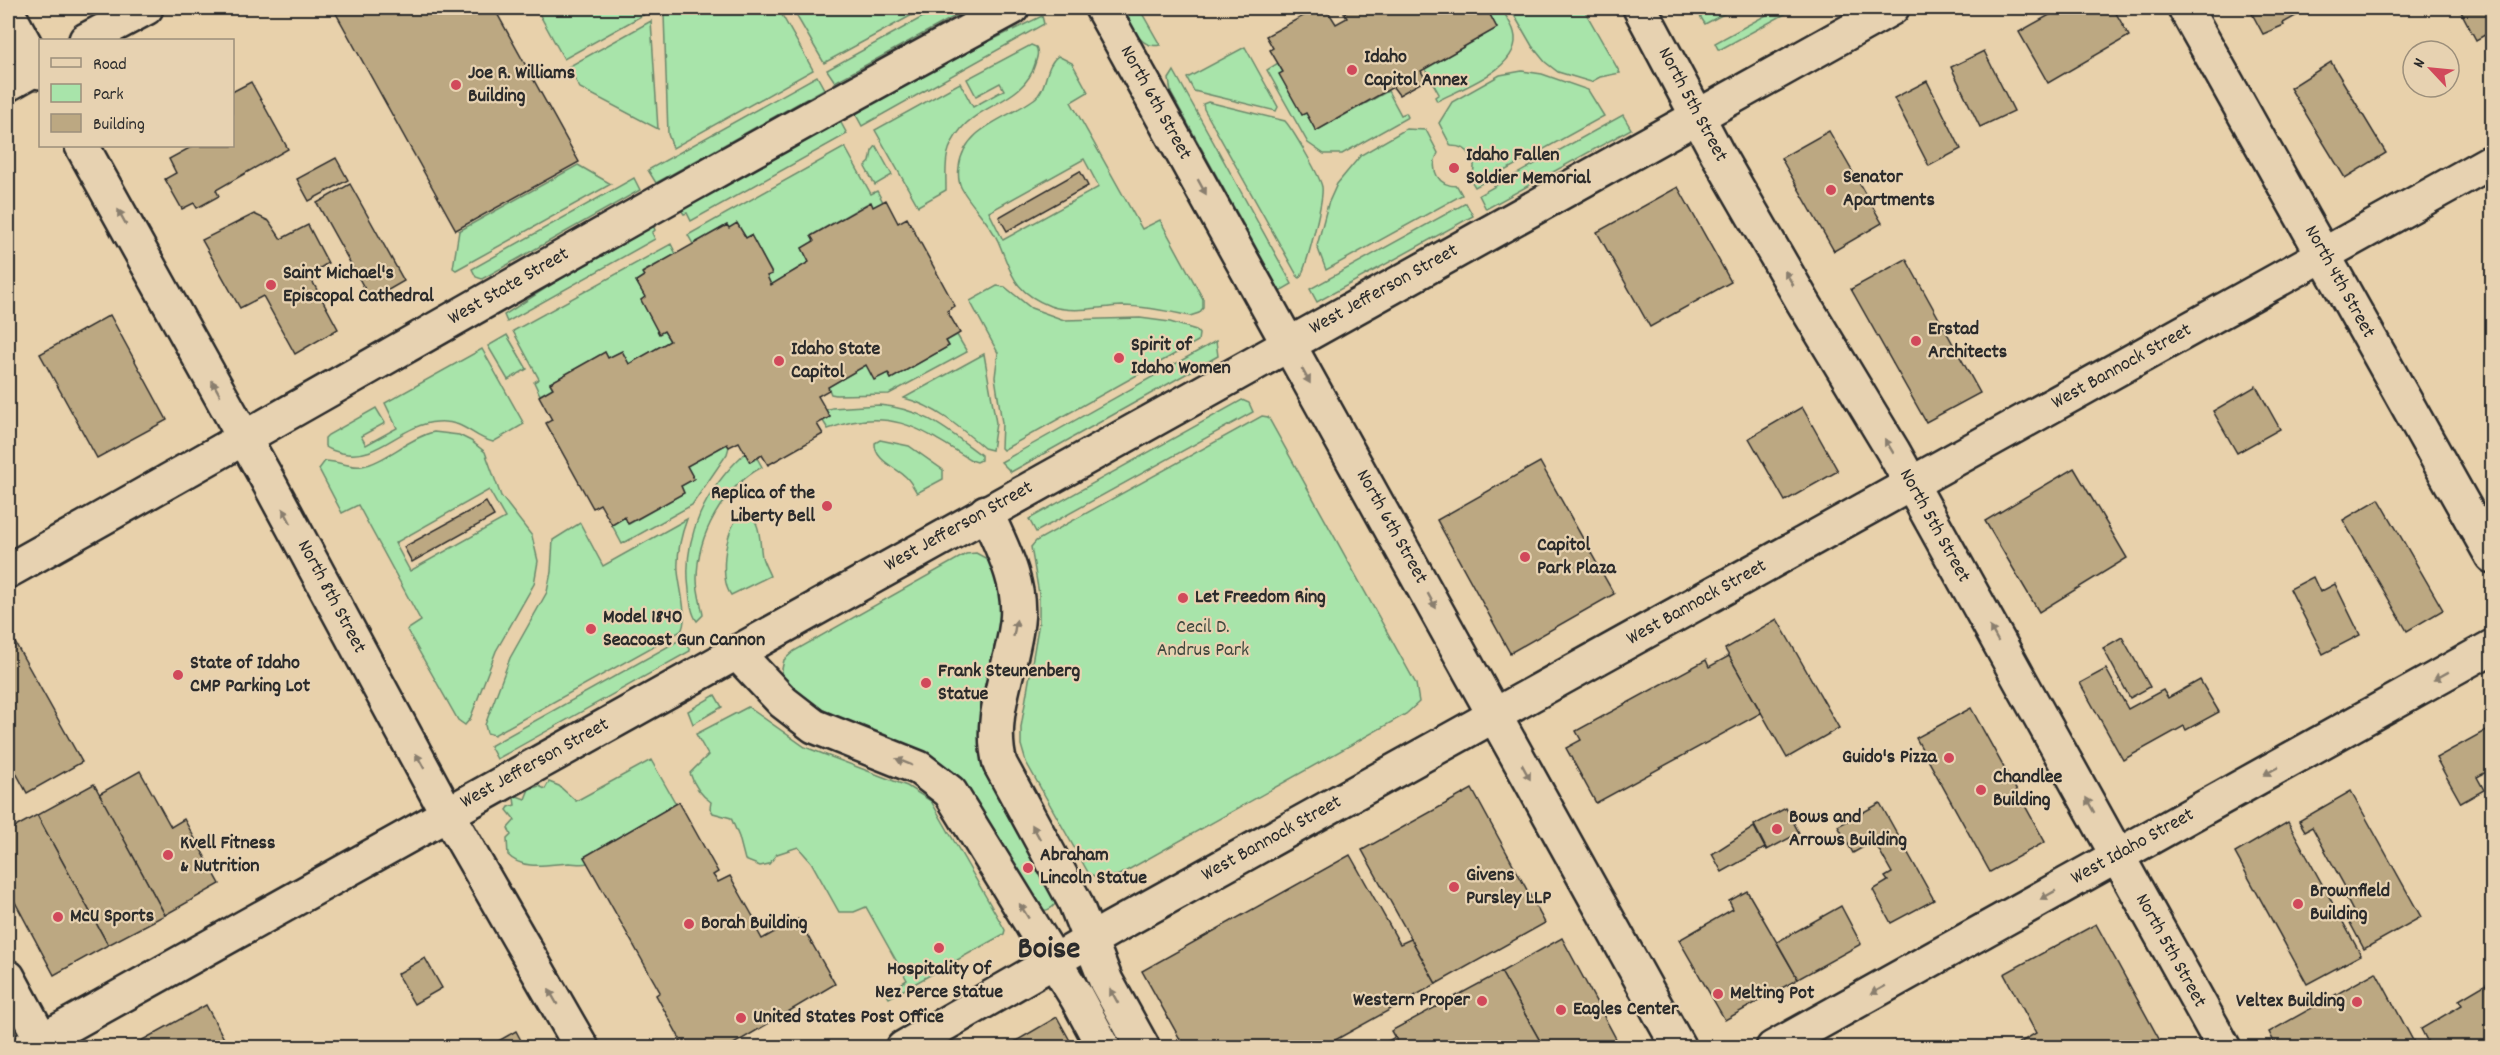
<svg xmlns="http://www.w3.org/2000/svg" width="2500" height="1055" viewBox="0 0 2500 1055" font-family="Dekko,sans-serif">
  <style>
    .green { fill: #a8e4aa; stroke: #6a886a; stroke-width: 1.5; fill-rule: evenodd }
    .building { fill: #bca882; stroke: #2b2b2b; stroke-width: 1.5 }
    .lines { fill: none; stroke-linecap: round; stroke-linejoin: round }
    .secondary-casing { stroke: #2b2b2b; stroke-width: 38 }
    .secondary { stroke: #e7d2b1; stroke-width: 33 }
    .oneway { fill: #897e6e }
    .poi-dot { fill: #d1495b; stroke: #e7d2b1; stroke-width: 2 }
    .labels { text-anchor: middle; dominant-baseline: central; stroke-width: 4.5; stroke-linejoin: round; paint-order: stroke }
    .poi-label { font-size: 20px; font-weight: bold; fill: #2b2b2b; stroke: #e7d2b1; text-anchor: start }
    .street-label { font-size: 20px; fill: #2b2b2b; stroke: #e7d2b1 }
    .park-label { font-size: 20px; fill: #3e473e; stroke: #e7d2b1 }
    .town-label { font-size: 32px; font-weight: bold; fill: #2b2b2b; stroke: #e7d2b1 }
  </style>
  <rect width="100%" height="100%" fill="#e8d1ab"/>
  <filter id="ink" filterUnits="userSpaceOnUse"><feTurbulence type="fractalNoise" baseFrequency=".0167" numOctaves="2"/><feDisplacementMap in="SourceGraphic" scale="12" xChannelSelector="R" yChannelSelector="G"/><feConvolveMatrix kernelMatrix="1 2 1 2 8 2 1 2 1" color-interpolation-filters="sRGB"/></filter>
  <g filter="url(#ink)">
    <g class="green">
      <path d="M536,8H638L643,15L564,59Z"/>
      <path d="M676,8H778L813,70L673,148L668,134L664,14Z"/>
      <path d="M792,8H925L824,63Z"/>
      <path d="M939,8H970L835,82L827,70Z"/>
      <path d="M1125,8H1139L1160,45C1139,50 1131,24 1123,9Z"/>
      <path d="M1489,8H1501C1505,15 1512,24 1514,32C1524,67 1462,88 1437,101L1435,97L1439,94L1425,69L1497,28L1488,11Z"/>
      <path d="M1510,8H1583L1620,73L1600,77L1591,82L1558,72L1545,62L1532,46Z"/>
      <path d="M1695,8H1735L1705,24Z"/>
      <path d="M1779,8H1796L1721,49H1718L1715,43Z"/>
      <path d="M1042,16L1044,24L862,126L855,113L946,62Z"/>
      <path d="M651,21L658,129L580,88L568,67Z"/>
      <path d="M1031,45L1036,47C1039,52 1037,58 1035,64C1025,100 983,103 961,129C943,151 946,165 946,190L918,206L875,130L960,83L973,107L1004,90L1000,83L976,96L967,79Z"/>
      <path d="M1245,47L1278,107L1276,111L1194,91L1187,78Z"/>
      <path d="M1058,56L1072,63L1088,92L1071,102L1142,229L1160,220L1203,299V308L1199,313L1190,316C1168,311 1145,306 1122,306C1098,307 1074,314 1050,306C1012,291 1012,273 998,241C989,221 972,207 962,189C958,182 958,174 959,167C964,127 1007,119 1034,99C1048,89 1044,66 1058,56ZM1084,159L1099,187L1003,240L989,212Z"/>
      <path d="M1278,63L1316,131L1388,91L1401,115L1406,113L1408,117L1342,154H1324L1308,143L1267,70Z"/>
      <path d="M1174,71L1292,284L1280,291L1171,93L1169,79Z"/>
      <path d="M1522,71L1542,74L1588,90L1604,116L1475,187L1470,179C1480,162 1470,146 1451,146L1439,123L1452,102L1500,75Z"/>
      <path d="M817,76L824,89L656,183L648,170Z"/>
      <path d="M1208,102L1285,121C1293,130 1320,176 1322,187C1324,200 1307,265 1300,278L1298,277L1204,109L1203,104Z"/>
      <path d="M1623,115L1631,129L1486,209L1479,195Z"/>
      <path d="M840,121L847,134L691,221L687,213L684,214L681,210Z"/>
      <path d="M1406,129L1426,130L1438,153C1429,170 1438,186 1457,186L1462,195L1326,270L1317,246L1328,204L1337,184L1361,155Z"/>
      <path d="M876,146L892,175L875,185L865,167L870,162L872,151Z"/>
      <path d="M845,147L871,194L877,191L883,202L873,207L870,202L812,235L814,241L802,248L809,262L771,285L767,276L772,273L751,236L746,238L737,224L729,228L727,225L693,244L688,235Z"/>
      <path d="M578,165L611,184L456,270L453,268L459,231Z"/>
      <path d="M634,178L640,190L482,279L476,277L472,269Z"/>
      <path d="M1466,203L1473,216L1317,302L1310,289Z"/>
      <path d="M653,225L655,230L652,233L655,239L507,322L504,315L577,268Z"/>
      <path d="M671,244L676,254L643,272L644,276L636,281L645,297L641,300L659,333L664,331L670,341L629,364L622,351L608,358L605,352L550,383L553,388L540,395L534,382L539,379L513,331Z"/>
      <path d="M997,286L1005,287L1031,308L1064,320L1140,318L1170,322L1196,330L1199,334L1198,341L1003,450L1001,448L1002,423L995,377L998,353L970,301Z"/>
      <path d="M507,335L527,369L508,380L488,346Z"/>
      <path d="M957,335L967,352L889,394L836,395L831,394L828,387L866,365L888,373L891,379L949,346L946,341Z"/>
      <path d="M1216,341L1218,356L1011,472L1001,462Z"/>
      <path d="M482,349L524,424L493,442C471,437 466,420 437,422C400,424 378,462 342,453C336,451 330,451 325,446V438L328,435L376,408L385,423L361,436L366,445L397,428L385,403Z"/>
      <path d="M984,354L996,423L992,450L984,448C961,428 935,406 904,398Z"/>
      <path d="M1242,400L1249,403L1253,412L1036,532L1029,519Z"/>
      <path d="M879,405C924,409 946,429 981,455V460L977,462L971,460C920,428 889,406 828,429L823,421L830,417L826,410L832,408Z"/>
      <path d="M1262,416L1268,417L1416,684L1419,702L1406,714L1119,875L1102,879L1089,874L1026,762L1021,745V727L1039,622V594L1031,547L1036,541Z"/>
      <path d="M434,432L459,435L471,441L485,452L501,496L532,536L538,561L534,584L496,651L470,719L465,725L458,720L407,630L421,621L358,505L342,513L319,469L325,461C338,461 350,468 362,466C382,464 410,437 434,432ZM489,490L505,518L410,571L395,543Z"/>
      <path d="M880,440L909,446L943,470V479L917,493C914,488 911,482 906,477C895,467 874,460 875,443Z"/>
      <path d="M727,444L729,447L727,454L692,505L622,544L612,525L625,517L629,524L684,493L681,486L694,479L687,466Z"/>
      <path d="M745,453L750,462L757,458L762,467C723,488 697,535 697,579C697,591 701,603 703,615L697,621C691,613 690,600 689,590C682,536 706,489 745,453Z"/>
      <path d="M746,511C762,522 759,541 762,557C764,564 767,569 770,576L731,595C718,579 725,519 746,511Z"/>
      <path d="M687,519C681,535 677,554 678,571C679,586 689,619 681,631L494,735L487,733L485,725L510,658L547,592L551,572L553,540L580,523L603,566Z"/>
      <path d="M976,553L991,561L1004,594L993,688L1059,898C1054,907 1049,912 1039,910L961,782L938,763L826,720L780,678L784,660L794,651L966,554Z"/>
      <path d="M683,638L690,651L497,759L490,746Z"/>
      <path d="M715,695L722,707L693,724L688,711Z"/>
      <path d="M748,707L805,747L907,786L931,801L1005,930L1004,934L889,998L886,993L907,980L866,907L854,912H839L811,862L798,847L777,854L769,864L760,866L745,860L739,837L731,818L713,813L710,808L711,802C701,795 694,786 690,773L708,755L696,734Z"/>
      <path d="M651,760L676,804L584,857L588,863C581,865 575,863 569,863C549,864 523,871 508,855L507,839L511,835L508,828L515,820L507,810L509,807L515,805L514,798L517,796L525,799L529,789L539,786L545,789L549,782L559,786L576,801Z"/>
    </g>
    <g class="building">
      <path d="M333,8H494L579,162L456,230Z"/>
      <path d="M638,8H657L643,15Z"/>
      <path d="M1318,8H1326L1336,24L1347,18L1344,13L1353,8H1489L1488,11L1497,28L1421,71L1426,80L1399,95L1393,87L1316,131L1306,113L1302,115L1279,74L1283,72L1270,50L1273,48L1266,36Z"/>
      <path d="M2062,8H2113L2129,36L2048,83L2019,32Z"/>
      <path d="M2249,8H2310L2283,23L2284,25L2263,34Z"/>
      <path d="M2459,8H2492V31L2476,40Z"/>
      <path d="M1984,51L2014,111L1980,127L1951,67Z"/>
      <path d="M2331,62L2386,153L2345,178L2290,88Z"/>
      <path d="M1927,81L1961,149L1929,166L1894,98Z"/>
      <path d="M251,82L288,149L216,190L219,196L197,208L194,203L182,209L165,179L176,173L169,159L193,146H232V92Z"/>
      <path d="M1829,131L1882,223L1834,251L1781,158Z"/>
      <path d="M336,158L348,180L309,201L297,179Z"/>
      <path d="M1080,171L1088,186L1007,231L999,217Z"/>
      <path d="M350,184L404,281L371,300L317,203Z"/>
      <path d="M1678,187L1731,282L1650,327L1597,232Z"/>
      <path d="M886,200L898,223L907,218L955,306L947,311L960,333L946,341L949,346L891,379L888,373L874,380L866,365L828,387L829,390L818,396L830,417L817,424L823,434L768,465L762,455L750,462L739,442L729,447L727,444L687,466L694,479L681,486L684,493L628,524L625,517L612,525L600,504L593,508L546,423L552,420L539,396L553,388L550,383L605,352L608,358L622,351L629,364L670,341L664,331L659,334L641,300L645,297L636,281L644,276L642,273L727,225L729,228L737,223L746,238L751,235L772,274L767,276L771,285L809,262L802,248L814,241L811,236L871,202L873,207Z"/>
      <path d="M254,214L269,221L281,239L308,225L328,263L309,275L338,329L295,354L263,296L240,308L202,240Z"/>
      <path d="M1906,259L1980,393L1926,422L1851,289Z"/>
      <path d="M110,315L167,420L97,458L40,354Z"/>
      <path d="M2256,386L2280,429L2237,453L2213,411Z"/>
      <path d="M1802,407L1838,471L1785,501L1749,438Z"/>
      <path d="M1540,462L1614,594L1510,653L1437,520Z"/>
      <path d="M2074,468L2127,558L2039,612L1985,521Z"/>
      <path d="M2379,499L2443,610L2407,631L2343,520Z"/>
      <path d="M486,502L494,516L412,562L404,547Z"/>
      <path d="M2313,577L2320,592L2335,584L2360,635L2323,654L2290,589Z"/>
      <path d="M1777,619L1839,728L1787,758L1725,649Z"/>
      <path d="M8,630L82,762L27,793L8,758Z"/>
      <path d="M2122,637L2150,687L2130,698L2103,648Z"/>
      <path d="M1729,656L1761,713L1596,803L1566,748L1581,740L1576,731L1706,660L1709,667Z"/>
      <path d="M2106,669L2128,709L2163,690L2168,698L2200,680L2219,712L2186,730L2184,726L2123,760L2080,683Z"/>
      <path d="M1971,708L2045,842L1990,872L1916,738Z"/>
      <path d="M2492,727V769L2477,777L2484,790L2461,803L2436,758Z"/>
      <path d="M140,771L171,827L184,819L220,884L165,915L99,794Z"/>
      <path d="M94,784L165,915L108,945L37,815Z"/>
      <path d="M1472,789L1545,923L1436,984L1362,850Z"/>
      <path d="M2351,791L2421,917L2364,949L2348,919L2355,915L2344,894L2345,887L2312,827L2305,831L2299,821Z"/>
      <path d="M679,802L718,872L713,875L718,882L730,876L759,927L756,928L762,939L798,919L835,984L727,1048H685L656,995L660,992L584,857Z"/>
      <path d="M1880,803L1934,900L1891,923L1873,890L1888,881L1885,877L1892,873L1874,841L1853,853L1838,826Z"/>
      <path d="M1786,808L1799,833L1767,850L1754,825Z"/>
      <path d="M37,815L108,945L54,975L8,889V831Z"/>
      <path d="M2288,822L2361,955L2307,984L2235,853Z"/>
      <path d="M1754,827L1765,848L1722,872L1712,854Z"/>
      <path d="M1350,855L1400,944L1411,939L1436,984L1321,1048H1185L1142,971Z"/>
      <path d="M1747,891L1798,979L1725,1020L1679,940L1733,909L1729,901Z"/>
      <path d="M1841,906L1861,944L1798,979L1777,942Z"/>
      <path d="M2096,924L2164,1048H2011L2036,1033L2004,974Z"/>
      <path d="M1562,938L1621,1048H1544L1501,972Z"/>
      <path d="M425,958L442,988L414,1004L397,974Z"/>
      <path d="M1501,972L1544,1048H1401L1391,1031Z"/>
      <path d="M2376,972L2417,1048H2277L2269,1032Z"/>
      <path d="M2486,984L2492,995V1048H2431L2421,1029L2462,1005L2459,1000Z"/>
      <path d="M206,1005L229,1048H128Z"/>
      <path d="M1057,1017L1074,1048H1004Z"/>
      <path d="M516,1031L525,1048H486Z"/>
      <path d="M1395,1037L1401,1048H1376Z"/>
    </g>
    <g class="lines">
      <defs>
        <g id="secondary">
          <path d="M1102,8L1679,1048"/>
          <path d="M1640,8L1717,153L1803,302L1893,451L2224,1048"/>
          <path d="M2185,8L2492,556"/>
          <path d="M8,13L40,72"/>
          <path d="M86,40L146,8"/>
          <path d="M8,84L40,66"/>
          <path d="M82,146L267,479L447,813L582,1048"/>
          <path d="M986,512C1001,546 1022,583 1017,622C1012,669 987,716 1000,764L1075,902L1106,981L1143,1048"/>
          <path d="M8,571C343,384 674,190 1012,8"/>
          <path d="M736,652L783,702L814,726L919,768L950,792L1077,998L1104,1048"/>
          <path d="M8,977L46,1048"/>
          <path d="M28,1048L1892,8"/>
          <path d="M903,1048L1110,929L2492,161"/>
          <path d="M1773,1048L2492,647"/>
        </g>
      </defs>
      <use href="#secondary" class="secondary-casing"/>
      <use href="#secondary" class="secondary"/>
    </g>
    <defs><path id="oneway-solid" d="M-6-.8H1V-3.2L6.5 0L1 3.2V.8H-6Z" transform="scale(1.5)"/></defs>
    <g class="oneway">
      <use href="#oneway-solid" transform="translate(1202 187) rotate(61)"/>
      <use href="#oneway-solid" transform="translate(122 217) rotate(-119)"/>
      <use href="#oneway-solid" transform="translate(1789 278) rotate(-120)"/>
      <use href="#oneway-solid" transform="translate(1306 376) rotate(61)"/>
      <use href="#oneway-solid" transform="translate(216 388) rotate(-119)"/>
      <use href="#oneway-solid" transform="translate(1889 446) rotate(-121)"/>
      <use href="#oneway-solid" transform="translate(287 516) rotate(-118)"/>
      <use href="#oneway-solid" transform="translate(1432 601) rotate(61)"/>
      <use href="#oneway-solid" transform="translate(1015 628) rotate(-80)"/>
      <use href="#oneway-solid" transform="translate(1994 634) rotate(-119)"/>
      <use href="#oneway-solid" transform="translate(2441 676) rotate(151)"/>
      <use href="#oneway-solid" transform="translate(420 761) rotate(-119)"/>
      <use href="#oneway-solid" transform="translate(904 762) rotate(-158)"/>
      <use href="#oneway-solid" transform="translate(2271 771) rotate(151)"/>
      <use href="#oneway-solid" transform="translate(1526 772) rotate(61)"/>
      <use href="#oneway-solid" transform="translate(2090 805) rotate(-119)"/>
      <use href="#oneway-solid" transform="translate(1036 832) rotate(-119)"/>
      <use href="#oneway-solid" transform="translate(2048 895) rotate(151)"/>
      <use href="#oneway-solid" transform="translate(1024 911) rotate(-122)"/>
      <use href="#oneway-solid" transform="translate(1878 990) rotate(151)"/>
      <use href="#oneway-solid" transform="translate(1114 996) rotate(-119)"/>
      <use href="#oneway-solid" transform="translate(553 997) rotate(-120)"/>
    </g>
  </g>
  <g class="poi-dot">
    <circle cx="1352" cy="70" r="6"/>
    <circle cx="456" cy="85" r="6"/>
    <circle cx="1454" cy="168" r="6"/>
    <circle cx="1831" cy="190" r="6"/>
    <circle cx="271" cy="285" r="6"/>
    <circle cx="1916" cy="341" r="6"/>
    <circle cx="1119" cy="358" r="6"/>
    <circle cx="779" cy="361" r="6"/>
    <circle cx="827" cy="506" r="6"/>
    <circle cx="1525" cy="557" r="6"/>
    <circle cx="1183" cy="598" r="6"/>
    <circle cx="591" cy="629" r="6"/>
    <circle cx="178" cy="675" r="6"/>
    <circle cx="926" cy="683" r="6"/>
    <circle cx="1949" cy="758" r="6"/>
    <circle cx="1981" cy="790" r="6"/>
    <circle cx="1777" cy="829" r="6"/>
    <circle cx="168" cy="855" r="6"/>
    <circle cx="1028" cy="868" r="6"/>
    <circle cx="1454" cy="887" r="6"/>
    <circle cx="2298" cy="904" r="6"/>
    <circle cx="58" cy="917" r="6"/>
    <circle cx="689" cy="924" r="6"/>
    <circle cx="939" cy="948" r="6"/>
    <circle cx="1718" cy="994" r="6"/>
    <circle cx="1482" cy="1001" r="6"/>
    <circle cx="2357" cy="1002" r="6"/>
    <circle cx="1561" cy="1010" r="6"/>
    <circle cx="741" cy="1018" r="6"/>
  </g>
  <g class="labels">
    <g class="poi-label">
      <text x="1364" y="58">Idaho<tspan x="1364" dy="23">Capitol Annex</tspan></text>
      <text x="468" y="74">Joe R. Williams<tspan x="468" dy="23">Building</tspan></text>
      <text x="1466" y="156">Idaho Fallen<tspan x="1466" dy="23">Soldier Memorial</tspan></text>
      <text x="1843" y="178">Senator<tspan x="1843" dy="23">Apartments</tspan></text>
      <text x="283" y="274">Saint Michael's<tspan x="283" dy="23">Episcopal Cathedral</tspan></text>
      <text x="1928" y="330">Erstad<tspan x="1928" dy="23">Architects</tspan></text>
      <text x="1131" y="346">Spirit of<tspan x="1131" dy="23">Idaho Women</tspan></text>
      <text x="791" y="350">Idaho State<tspan x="791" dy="23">Capitol</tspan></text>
      <text x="815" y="494" text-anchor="end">Replica of the<tspan x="815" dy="23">Liberty Bell</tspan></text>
      <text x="1537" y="546">Capitol<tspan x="1537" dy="23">Park Plaza</tspan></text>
      <text x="1195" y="598">Let Freedom Ring</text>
      <text x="603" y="618">Model 1840<tspan x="603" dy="23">Seacoast Gun Cannon</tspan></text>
      <text x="190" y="664">State of Idaho<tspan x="190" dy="23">CMP Parking Lot</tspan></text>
      <text x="938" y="672">Frank Steunenberg<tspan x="938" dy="23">Statue</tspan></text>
      <text x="1937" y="758" text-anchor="end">Guido's Pizza</text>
      <text x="1993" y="778">Chandlee<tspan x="1993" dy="23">Building</tspan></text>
      <text x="1789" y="818">Bows and<tspan x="1789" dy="23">Arrows Building</tspan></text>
      <text x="180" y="844">Kvell Fitness<tspan x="180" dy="23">&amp; Nutrition</tspan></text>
      <text x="1040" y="856">Abraham<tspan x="1040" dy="23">Lincoln Statue</tspan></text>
      <text x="1466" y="876">Givens<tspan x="1466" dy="23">Pursley LLP</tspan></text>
      <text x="2310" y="892">Brownfield<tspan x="2310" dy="23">Building</tspan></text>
      <text x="70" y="917">McU Sports</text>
      <text x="701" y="924">Borah Building</text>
      <text x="939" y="970" text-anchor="middle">Hospitality Of<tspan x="939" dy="23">Nez Perce Statue</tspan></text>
      <text x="1730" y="994">Melting Pot</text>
      <text x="1470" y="1001" text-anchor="end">Western Proper</text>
      <text x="2345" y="1002" text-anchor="end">Veltex Building</text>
      <text x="1573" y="1010">Eagles Center</text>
      <text x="753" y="1018">United States Post Office</text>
    </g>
    <g class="street-label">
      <text transform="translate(1155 103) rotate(61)">North 6th Street</text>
      <text transform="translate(1692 105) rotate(62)">North 5th Street</text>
      <text transform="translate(2339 282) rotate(61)">North 4th Street</text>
      <text transform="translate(509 287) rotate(-30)">West State Street</text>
      <text transform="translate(1384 290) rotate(-29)">West Jefferson Street</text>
      <text transform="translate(2122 367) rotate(-29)">West Bannock Street</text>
      <text transform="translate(1934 526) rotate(61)">North 5th Street</text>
      <text transform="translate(959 527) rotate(-29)">West Jefferson Street</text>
      <text transform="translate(1391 527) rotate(61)">North 6th Street</text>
      <text transform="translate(331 597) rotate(62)">North 8th Street</text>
      <text transform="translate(1697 603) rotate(-29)">West Bannock Street</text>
      <text transform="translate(535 764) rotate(-29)">West Jefferson Street</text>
      <text transform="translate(1272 839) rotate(-29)">West Bannock Street</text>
      <text transform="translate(2133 847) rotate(-29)">West Idaho Street</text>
      <text transform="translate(2170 951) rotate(61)">North 5th Street</text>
    </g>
    <g class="park-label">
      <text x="1203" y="628">Cecil D.<tspan x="1203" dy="23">Andrus Park</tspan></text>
    </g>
    <g class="town-label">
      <text x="1049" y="951">Boise</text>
    </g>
  </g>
  <rect width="2500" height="1055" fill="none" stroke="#e7d2b1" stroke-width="30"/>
  <rect x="15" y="15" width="2470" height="1025" fill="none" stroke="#2b2b2b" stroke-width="2" filter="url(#ink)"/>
  <rect x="39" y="39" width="195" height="108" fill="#e7d2b1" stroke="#9c8f7b" stroke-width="1.5"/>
  <rect x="51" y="58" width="30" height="9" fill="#e7d2b1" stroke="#9c8f7b" stroke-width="1.5"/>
  <text x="93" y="69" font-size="18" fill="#2b2b2b">Road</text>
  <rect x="51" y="84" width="30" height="18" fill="#a8e4aa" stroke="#9c8f7b" stroke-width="1.5"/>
  <text x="93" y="99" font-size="18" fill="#2b2b2b">Park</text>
  <rect x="51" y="114" width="30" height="18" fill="#bca882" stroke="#9c8f7b" stroke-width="1.5"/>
  <text x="93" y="129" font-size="18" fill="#2b2b2b">Building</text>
  <g transform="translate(2431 69) rotate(296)"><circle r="28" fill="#e7d2b1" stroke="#9c8f7b" stroke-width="1.5"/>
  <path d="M0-4.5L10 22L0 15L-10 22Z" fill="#d1495b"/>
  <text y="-9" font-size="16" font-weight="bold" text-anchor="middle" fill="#2b2b2b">N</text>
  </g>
</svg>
